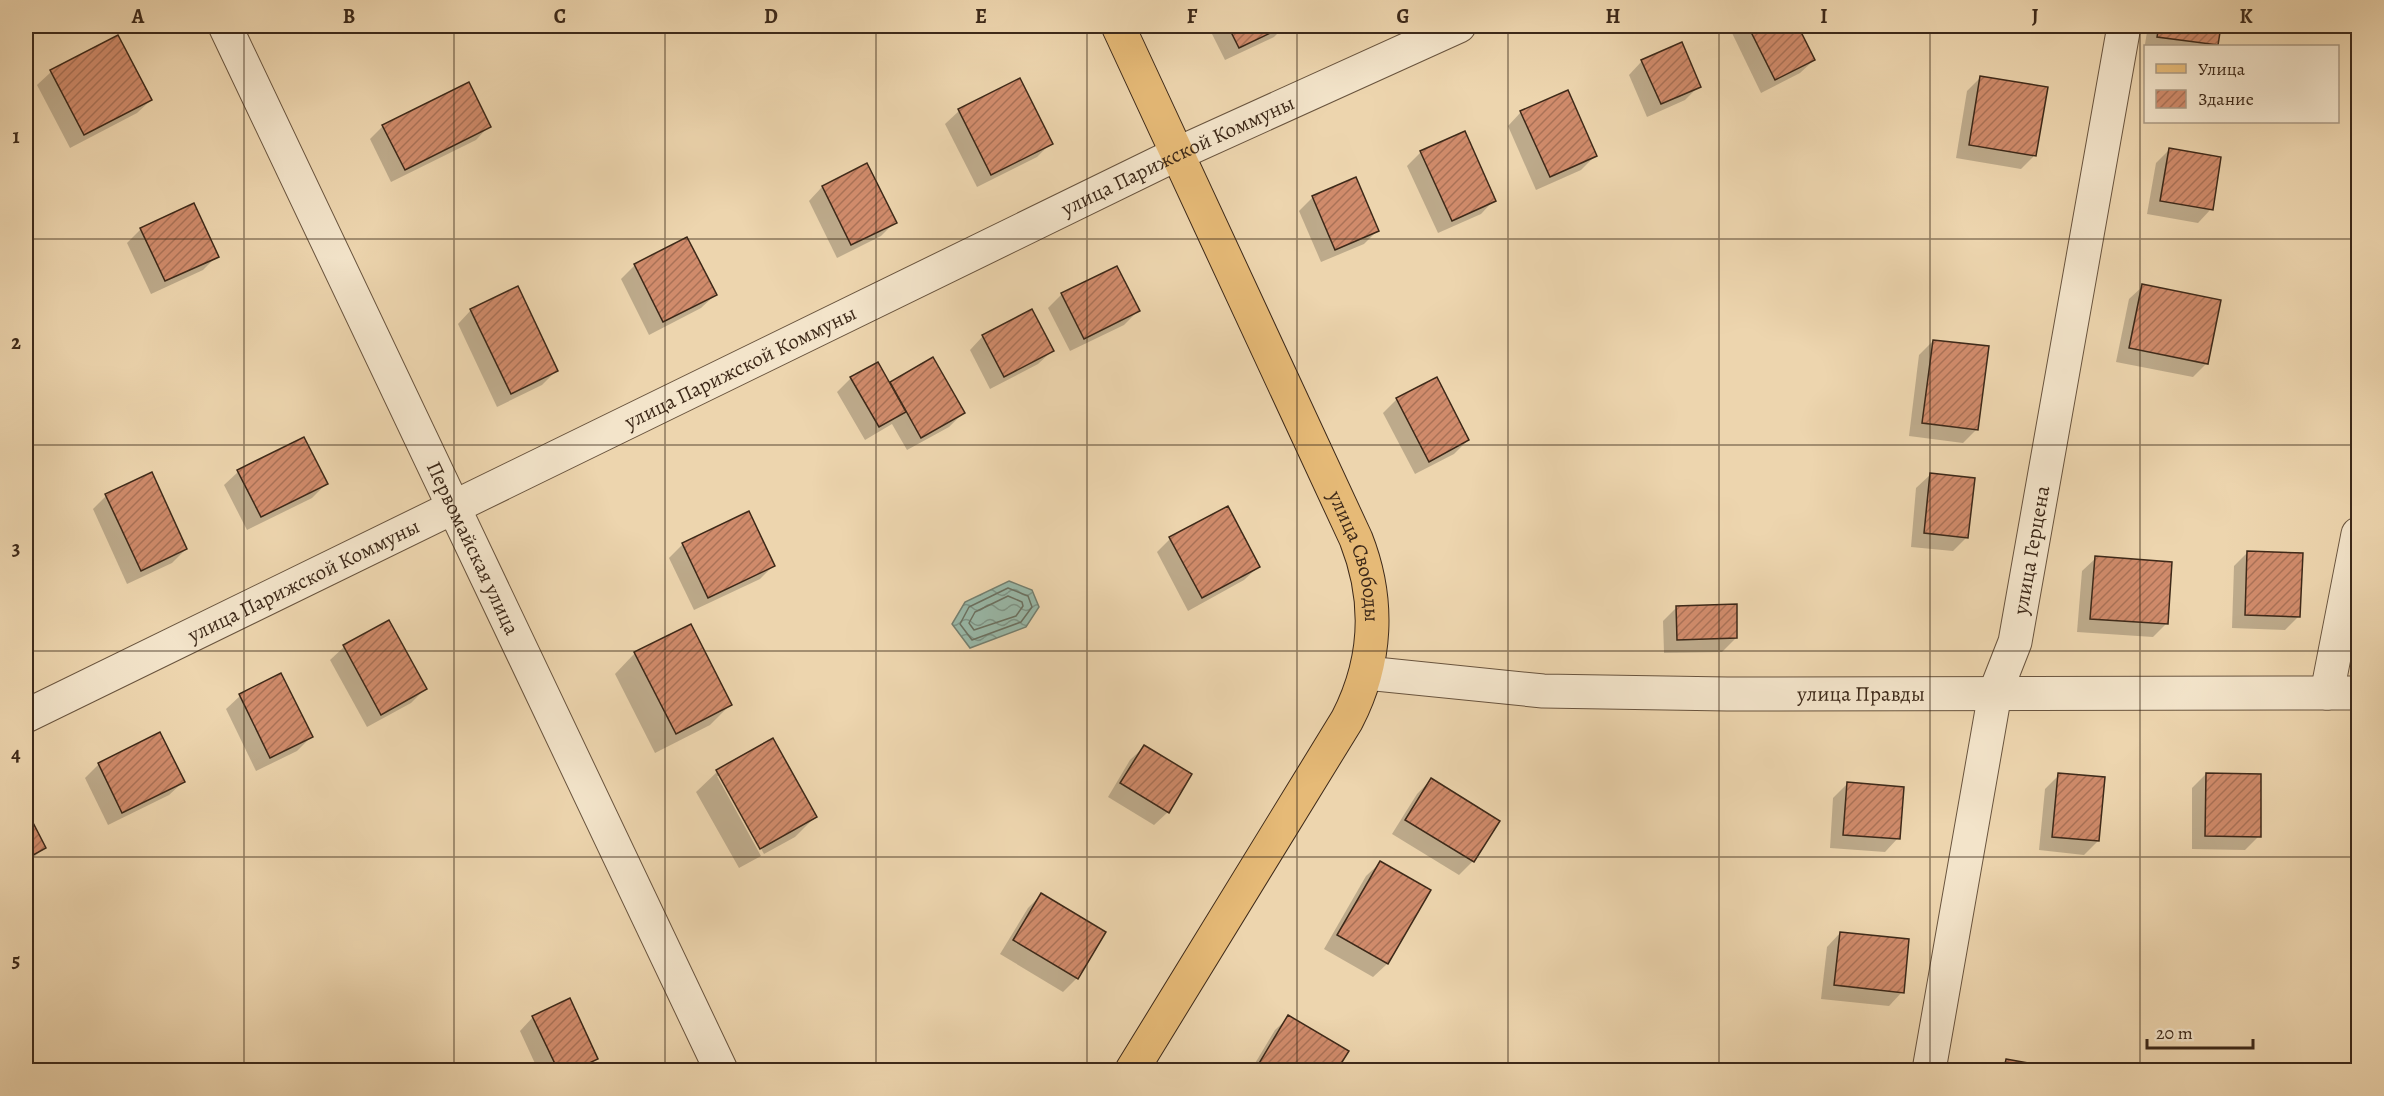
<svg xmlns="http://www.w3.org/2000/svg" width="2384" height="1096" viewBox="0 0 2384 1096" font-family="Alegreya,serif">
  <style>
    .water { fill: url(#water-waves); stroke: #747f6f; stroke-width: 1.5 }
    .shadow { fill: #0003 }
    .lines { fill: none; stroke-linecap: round; stroke-linejoin: round }
    .shore { stroke: #6b7161; stroke-width: 1.5 }
    .building { fill: url(#building-hatch); stroke: #3d2919; stroke-width: 1.5 }
    .minor-casing { stroke: #69543e; stroke-width: 35 }
    .major-casing { stroke: #3d2919; stroke-width: 35 }
    .minor { stroke: #f3e4ca; stroke-width: 33 }
    .major { stroke: #e6ba77; stroke-width: 33 }
    .grid { fill: none; stroke: #3d2919; stroke-width: 1.5; stroke-opacity: 0.55 }
    .labels { text-anchor: middle; dominant-baseline: central; stroke-width: 4.5; stroke-linejoin: round; paint-order: stroke }
    .street-label { font-size: 21px; fill: #3d2919; stroke: #f3e4ca }
    .neatline { fill: none; stroke: #3d2919; stroke-width: 2 }
    .grid-label { font-size: 20px; text-anchor: middle; font-weight: bold; fill: #3d2919 }
  </style>
  <defs>
    <pattern id="water-waves" width="16" height="10" patternUnits="userSpaceOnUse" patternTransform="scale(1.5)"><rect width="16" height="10" fill="#99b9a9"/><path d="M0 5q4-4 8 0t8 0" fill="none" stroke="#7e9689"/></pattern>
    <pattern id="building-hatch" width="6" height="6" patternUnits="userSpaceOnUse" patternTransform="scale(1.5)"><rect width="6" height="6" fill="#d08b6b"/><path d="M-1 1l2-2M0 6l6-6M5 7l2-2" fill="none" stroke="#aa7257"/></pattern>
  </defs>
  <rect width="100%" height="100%" fill="#edd5ae"/>
  <filter id="stains"><feTurbulence type="fractalNoise" baseFrequency=".00333" numOctaves="4"/><feColorMatrix values="0 0 0 0 .2 0 0 0 0 .09 0 0 0 0 .02 0 0 0 .5 -.17"/></filter>
  <radialGradient id="worn" r=".72"><stop offset=".6" stop-color="#630" stop-opacity="0"/><stop offset="1" stop-color="#630" stop-opacity=".3"/></radialGradient>
  <path class="water" d="M1009,581L1032,590L1039,607L1026,627L970,648L952,624L965,602Z"/>
  <g class="shadow">
    <path d="M1208,26H1285L1274,37L1225,60Z"/>
    <path d="M1740,26H1797L1814,60L1800,73L1761,93L1732,33Z"/>
    <path d="M2148,26H2219L2215,46H2146V50H2144Z"/>
    <path d="M1642,61L1699,86L1685,100L1647,117L1629,75Z"/>
    <path d="M51,72L151,100L137,113L70,148L37,85Z"/>
    <path d="M1981,77L2035,155L2021,169L1956,158L1967,91Z"/>
    <path d="M959,111L1051,143L1037,157L977,187L945,124Z"/>
    <path d="M1521,112L1595,156L1581,170L1536,190L1508,126Z"/>
    <path d="M383,126H489L476,140L391,182L370,139Z"/>
    <path d="M2169,150L2211,209L2198,223L2147,214L2156,163Z"/>
    <path d="M1421,152L1494,200L1481,214L1438,233L1407,166Z"/>
    <path d="M866,165L895,222L881,236L837,258L809,201L822,187Z"/>
    <path d="M1313,197L1377,231L1364,244L1321,262L1299,211Z"/>
    <path d="M141,229L217,256L203,270L151,294L127,243Z"/>
    <path d="M635,265L715,295L701,308L649,335L621,279Z"/>
    <path d="M2143,286L2207,363L2193,377L2116,362L2129,299Z"/>
    <path d="M1062,294L1138,311L1124,325L1070,351L1048,308Z"/>
    <path d="M471,310L556,371L542,385L497,407L458,324Z"/>
    <path d="M983,336L1052,351L1038,364L990,389L970,350Z"/>
    <path d="M1933,341L1977,429L1963,443L1909,436L1919,355Z"/>
    <path d="M933,359L963,413L949,427L907,450L892,424L865,440L837,392L851,378L889,384Z"/>
    <path d="M1436,379L1468,440L1454,454L1415,474L1383,413L1397,399Z"/>
    <path d="M303,439L326,484L312,498L247,530L224,485L238,472Z"/>
    <path d="M1930,475L1967,537L1953,551L1911,547L1916,488Z"/>
    <path d="M106,496L186,549L172,563L127,584L93,509Z"/>
    <path d="M1170,539L1258,567L1244,580L1188,611L1157,552Z"/>
    <path d="M683,544L773,566L760,579L694,610L669,558Z"/>
    <path d="M2248,552L2299,616L2285,630L2232,628L2234,566Z"/>
    <path d="M2096,558L2166,624L2153,637L2077,632L2082,571Z"/>
    <path d="M1677,607L1736,638L1722,652L1664,653L1663,621Z"/>
    <path d="M389,622L425,689L411,703L367,727L330,660L344,647Z"/>
    <path d="M635,653L730,705L710,725L655,753L615,674Z"/>
    <path d="M240,696L311,737L297,751L256,771L226,709Z"/>
    <path d="M159,734L183,782L169,795L108,825L85,778L98,765Z"/>
    <path d="M773,740L815,817L795,837L764,854L721,776H717L761,856L739,868L696,792L717,772Z"/>
    <path d="M1144,747L1168,812L1154,825L1108,797L1130,760Z"/>
    <path d="M2206,774L2259,836L2245,850L2192,849V788Z"/>
    <path d="M2059,775L2098,841L2084,855L2039,850L2045,789Z"/>
    <path d="M1431,780L1498,822L1473,861L1459,875L1392,834L1417,794Z"/>
    <path d="M1847,784L1898,838L1885,852L1830,848L1833,798Z"/>
    <path d="M26,812L44,848L26,864Z"/>
    <path d="M1380,863L1429,890L1387,964L1373,977L1324,949L1366,876Z"/>
    <path d="M1041,895L1077,978L1063,992L1000,954L1028,908Z"/>
    <path d="M1840,933L1902,992L1889,1006L1821,999L1827,947Z"/>
    <path d="M533,1017L596,1059L585,1070H538L520,1031Z"/>
    <path d="M1289,1017L1347,1052L1335,1070H1251L1275,1030Z"/>
    <path d="M2006,1060L2061,1070H1996Z"/>
  </g>
  <g class="lines">
    <g class="shore">
      <path d="M1008,588L1028,596L1032,607L1021,622L972,640L960,624L969,607Z"/>
      <path d="M1008,596L1022,602L1023,606L1016,616L974,630L969,623L975,612Z"/>
    </g>
  </g>
  <g class="building">
    <path d="M1228,26H1285L1239,48Z"/>
    <path d="M1748,26H1798L1815,60L1775,80Z"/>
    <path d="M2159,26H2221L2218,45L2157,37Z"/>
    <path d="M118,35L152,100L84,135L50,70Z"/>
    <path d="M1682,42L1701,87L1661,104L1641,60Z"/>
    <path d="M1980,76L2048,87L2036,156L1969,145Z"/>
    <path d="M1020,78L1053,144L991,175L958,109Z"/>
    <path d="M469,82L491,127L405,170L382,125Z"/>
    <path d="M1568,90L1597,156L1550,177L1520,111Z"/>
    <path d="M1465,131L1496,201L1452,221L1420,151Z"/>
    <path d="M2169,148L2221,157L2213,210L2160,201Z"/>
    <path d="M867,163L897,223L851,245L822,186Z"/>
    <path d="M1356,177L1379,231L1335,250L1312,196Z"/>
    <path d="M194,203L219,257L165,281L140,228Z"/>
    <path d="M687,237L717,295L663,322L634,264Z"/>
    <path d="M1117,266L1140,311L1084,339L1061,293Z"/>
    <path d="M2142,284L2221,300L2208,364L2129,348Z"/>
    <path d="M518,286L558,371L511,394L470,309Z"/>
    <path d="M1032,309L1054,351L1004,377L982,335Z"/>
    <path d="M1933,340L1989,346L1978,430L1922,423Z"/>
    <path d="M933,357L965,413L921,438L890,382Z"/>
    <path d="M878,362L906,412L879,427L850,377Z"/>
    <path d="M1437,377L1469,440L1429,462L1396,398Z"/>
    <path d="M304,437L328,484L261,517L237,470Z"/>
    <path d="M152,472L187,549L141,571L105,494Z"/>
    <path d="M1930,473L1975,478L1968,538L1924,533Z"/>
    <path d="M1228,506L1260,567L1202,598L1169,537Z"/>
    <path d="M749,511L775,566L708,598L682,543Z"/>
    <path d="M2247,551L2303,553L2300,617L2245,615Z"/>
    <path d="M2095,556L2172,562L2168,624L2090,619Z"/>
    <path d="M1737,604V638L1677,640L1676,606Z"/>
    <path d="M389,620L427,689L381,715L343,645Z"/>
    <path d="M691,624L732,705L676,734L634,652Z"/>
    <path d="M281,673L313,737L270,758L239,694Z"/>
    <path d="M160,732L185,782L122,813L98,763Z"/>
    <path d="M773,738L817,817L760,849L716,770Z"/>
    <path d="M1144,745L1192,774L1169,813L1120,783Z"/>
    <path d="M2058,773L2105,777L2099,841L2052,837Z"/>
    <path d="M2206,773L2261,774V837L2205,836Z"/>
    <path d="M1431,778L1500,821L1474,862L1405,820Z"/>
    <path d="M1847,782L1904,787L1900,839L1843,835Z"/>
    <path d="M26,809L46,848L26,859Z"/>
    <path d="M1380,861L1431,890L1388,964L1337,935Z"/>
    <path d="M1041,893L1106,932L1078,979L1013,940Z"/>
    <path d="M1840,932L1909,939L1904,993L1834,985Z"/>
    <path d="M570,998L598,1059L574,1070H558L532,1016Z"/>
    <path d="M1288,1015L1349,1051L1337,1070H1255Z"/>
    <path d="M2006,1059L2069,1070H2004Z"/>
  </g>
  <g class="lines">
    <defs>
      <g id="minor">
        <path id="s1" d="M225,26L721,1070"/>
        <path id="s2" d="M1366,673L1543,691L1727,694L2358,693"/>
        <path d="M2327,693L2358,534"/>
        <path id="s3" d="M26,716L1179,153L1459,26"/>
        <path id="s4" d="M1929,1070L1995,693L2015,642L2124,26"/>
      </g>
      <g id="major">
        <path id="s5" d="M1118,26L1356,539C1380,600 1377,662 1347,720L1132,1070"/>
      </g>
    </defs>
    <use href="#minor" class="minor-casing"/>
    <use href="#major" class="major-casing"/>
    <use href="#minor" class="minor"/>
    <use href="#major" class="major"/>
  </g>
  <path class="grid" d="M244,26V1070M454,26V1070M665,26V1070M876,26V1070M1087,26V1070M1297,26V1070M1508,26V1070M1719,26V1070M1930,26V1070M2140,26V1070M26,239H2358M26,445H2358M26,651H2358M26,857H2358"/>
  <g class="labels">
    <g class="street-label">
      <text stroke="none"><textPath href="#s3" startOffset="1281">улица Парижской Коммуны</textPath></text>
      <text stroke="none"><textPath href="#s3" startOffset="795">улица Парижской Коммуны</textPath></text>
      <text stroke="none"><textPath href="#s1" startOffset="578">Первомайская улица</textPath></text>
      <text stroke="none"><textPath href="#s4" startOffset="531">улица Герцена</textPath></text>
      <text stroke="none"><textPath href="#s5" startOffset="582">улица Свободы</textPath></text>
      <text stroke="none"><textPath href="#s3" startOffset="309">улица Парижской Коммуны</textPath></text>
      <text stroke="none"><textPath href="#s2" startOffset="496">улица Правды</textPath></text>
    </g>
  </g>
  <rect width="2384" height="1096" fill="none" stroke="#edd5ae" stroke-width="66"/>
  <rect x="2144" y="45" width="195" height="78" fill="#f3e4ca" stroke="#aa9983" stroke-width="1.5"/>
  <rect x="2156" y="64" width="30" height="9" fill="#e6ba77" stroke="#aa9983" stroke-width="1.5"/>
  <text x="2198" y="75" font-size="18" fill="#3d2919">Улица</text>
  <rect x="2156" y="90" width="30" height="18" fill="url(#building-hatch)" stroke="#aa9983" stroke-width="1.5"/>
  <text x="2198" y="105" font-size="18" fill="#3d2919">Здание</text>
  <path d="M2147 1039v9h106v-9" fill="none" stroke="#3d2919" stroke-width="3"/>
  <text x="2156" y="1039" font-size="18" fill="#3d2919" stroke="#f3e4ca" stroke-width="4.5" paint-order="stroke">20 m</text>
  <rect x="33" y="33" width="2318" height="1030" class="neatline"/>
  <g class="grid-label">
    <text x="138" y="23">A</text>
    <text x="349" y="23">B</text>
    <text x="560" y="23">C</text>
    <text x="771" y="23">D</text>
    <text x="981" y="23">E</text>
    <text x="1192" y="23">F</text>
    <text x="1403" y="23">G</text>
    <text x="1613" y="23">H</text>
    <text x="1824" y="23">I</text>
    <text x="2035" y="23">J</text>
    <text x="2246" y="23">K</text>
    <text x="16" y="143">1</text>
    <text x="16" y="349">2</text>
    <text x="16" y="555">3</text>
    <text x="16" y="761">4</text>
    <text x="16" y="967">5</text>
  </g>
  <rect width="100%" height="100%" filter="url(#stains)"/>
  <rect width="100%" height="100%" fill="url(#worn)"/>
</svg>
